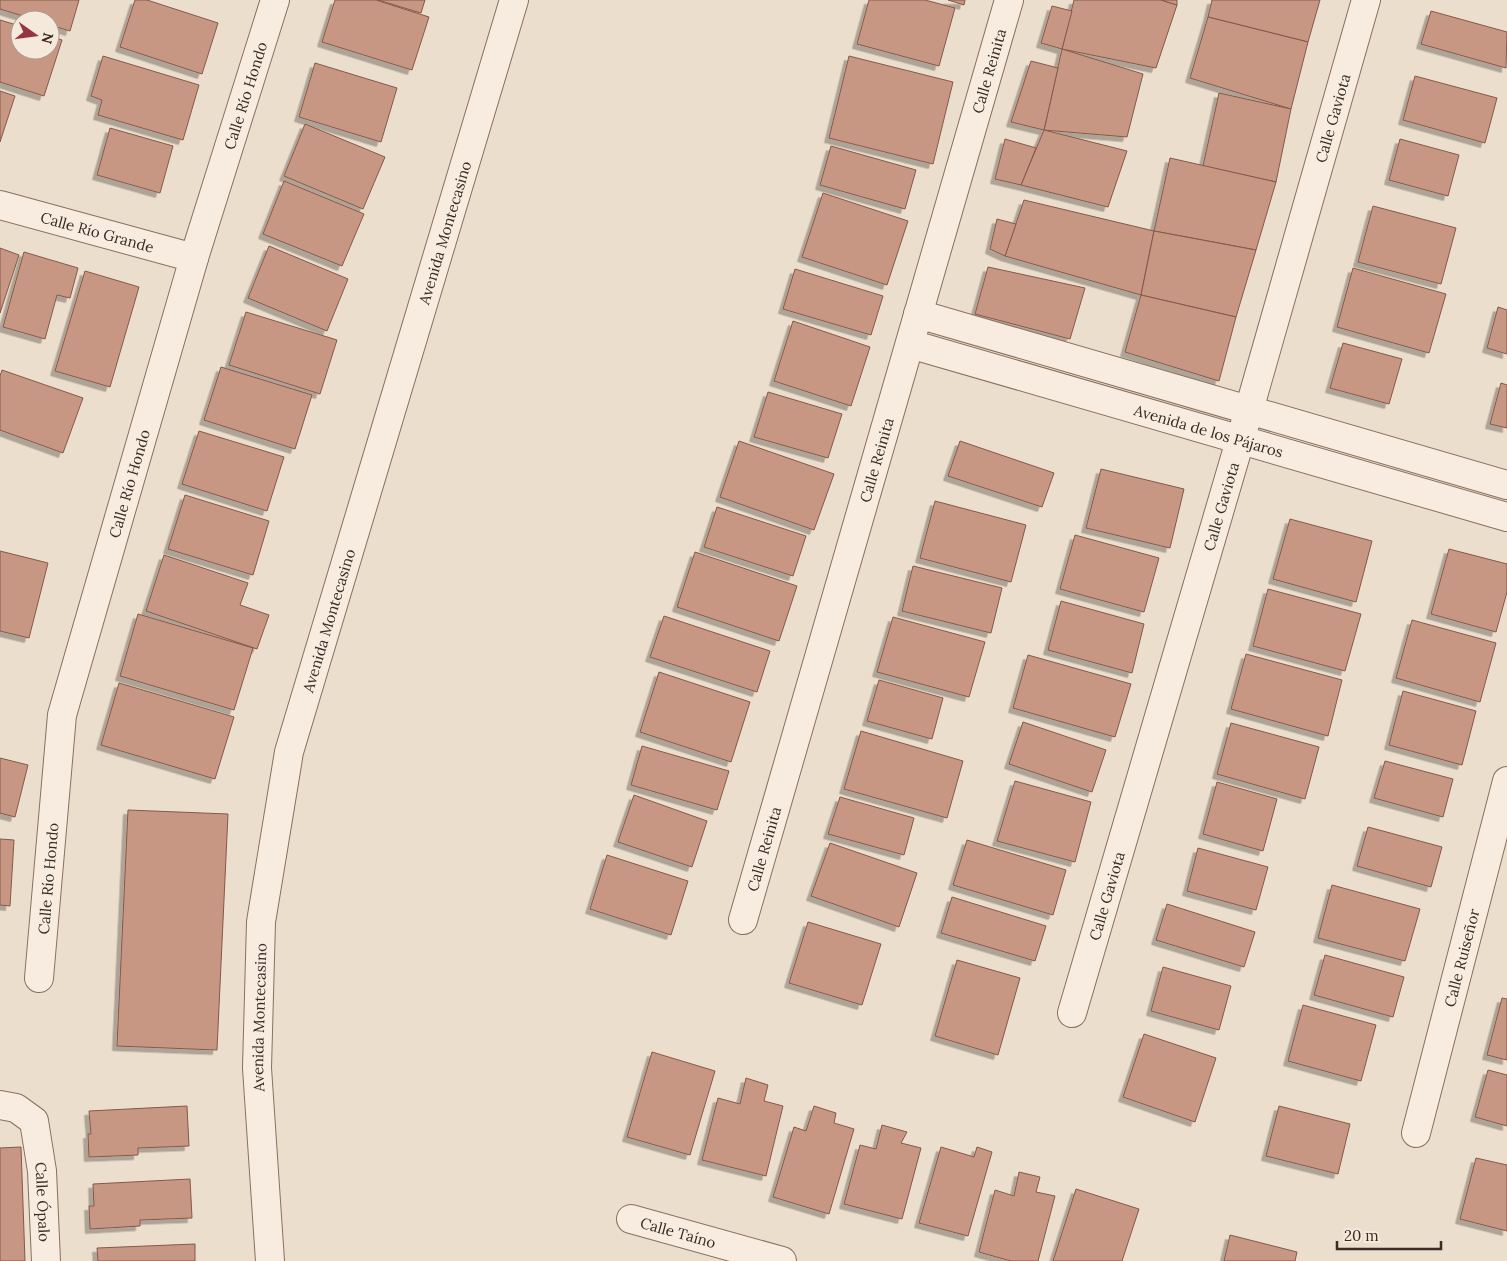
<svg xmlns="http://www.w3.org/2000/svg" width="1507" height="1261" viewBox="0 0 1507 1261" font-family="Lora,serif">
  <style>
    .building { fill: #c79784; stroke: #865848; filter: url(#shadow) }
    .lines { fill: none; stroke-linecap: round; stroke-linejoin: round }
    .minor-casing { stroke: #887060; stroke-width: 30 }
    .minor { stroke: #f7ecdf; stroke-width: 28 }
    .labels { text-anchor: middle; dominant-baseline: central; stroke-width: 4.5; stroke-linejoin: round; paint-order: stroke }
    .street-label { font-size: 15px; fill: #3a2b23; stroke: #f4e9db }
  </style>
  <defs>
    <filter id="shadow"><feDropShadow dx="-4.5" dy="4.5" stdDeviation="0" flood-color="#0004"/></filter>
  </defs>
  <rect width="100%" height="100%" fill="#ecdecc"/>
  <g class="building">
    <path d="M0,0H79L70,31L50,25V20H36L0,9Z"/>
    <path d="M135,0H147L218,23L202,74L120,47Z"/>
    <path d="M335,0H376L429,17L412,70L322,42Z"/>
    <path d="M378,0H425L421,13Z"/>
    <path d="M869,0H925L955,8L939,66L857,44Z"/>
    <path d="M948,0H965L964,5Z"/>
    <path d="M1074,0H1161L1177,5L1156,68L1062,49Z"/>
    <path d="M1161,0H1177V5Z"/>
    <path d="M1212,0H1320L1308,42L1208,17Z"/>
    <path d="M1052,6L1072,11L1062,49L1041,43Z"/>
    <path d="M1431,11L1507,32L1506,68L1421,44Z"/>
    <path d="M1208,17L1308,42L1291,109L1190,78Z"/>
    <path d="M0,20L20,26V50H50V36L62,40L44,96L0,82Z"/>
    <path d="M1062,49L1143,74L1127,137L1044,130Z"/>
    <path d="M103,56L199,85L183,140L98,115L102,100L91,96Z"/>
    <path d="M849,56L953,82L933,164L829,138Z"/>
    <path d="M1031,61L1058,68L1044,130L1011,122Z"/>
    <path d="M315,63L397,88L381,142L299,117Z"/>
    <path d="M1415,76L1497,98L1485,143L1403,120Z"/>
    <path d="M0,91L15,96L0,142Z"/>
    <path d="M1219,93L1291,109L1276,182L1203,166Z"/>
    <path d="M305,124L385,157L363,209L284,176Z"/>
    <path d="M110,128L173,146L160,193L97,175Z"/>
    <path d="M1044,130L1127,151L1108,207L1021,185Z"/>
    <path d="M1005,139L1036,148L1021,185L995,179Z"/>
    <path d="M1400,139L1459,155L1448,196L1389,180Z"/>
    <path d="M831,146L916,170L905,209L820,185Z"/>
    <path d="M1170,158L1276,182L1256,250L1154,231Z"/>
    <path d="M284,181L364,214L342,266L263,234Z"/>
    <path d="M823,193L908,221L887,285L802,257Z"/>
    <path d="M1024,200L1154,231L1141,295L1005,256Z"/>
    <path d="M1373,206L1456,228L1441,284L1358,262Z"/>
    <path d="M997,219L1016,224L1005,256L990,249Z"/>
    <path d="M1154,231L1256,250L1236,317L1141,295Z"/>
    <path d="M269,246L348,279L327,331L248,298Z"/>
    <path d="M0,248L19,255L0,313Z"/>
    <path d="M24,252L78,268L70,298L57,295L45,339L3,327Z"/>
    <path d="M988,267L1085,288L1070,339L975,314Z"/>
    <path d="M1353,268L1446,294L1429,353L1337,327Z"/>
    <path d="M795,269L883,296L871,335L783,309Z"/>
    <path d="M85,271L139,287L110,387L55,371Z"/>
    <path d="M1141,295L1236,317L1219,381L1125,352Z"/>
    <path d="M1498,307L1507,310V354L1487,348Z"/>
    <path d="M246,312L337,340L320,394L229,365Z"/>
    <path d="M793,321L870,347L851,406L774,381Z"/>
    <path d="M1343,343L1402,359L1389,404L1330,388Z"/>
    <path d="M221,367L312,395L295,449L204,420Z"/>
    <path d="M2,370L83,398L63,453L0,430V376Z"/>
    <path d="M1501,383L1507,385V428L1490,424Z"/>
    <path d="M768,392L842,414L828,458L754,437Z"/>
    <path d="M199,431L284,457L267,511L182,484Z"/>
    <path d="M739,441L834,474L814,530L720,497Z"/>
    <path d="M960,441L1054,473L1042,507L948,476Z"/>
    <path d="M1101,469L1184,489L1170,548L1086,528Z"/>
    <path d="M185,495L269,521L253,575L168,549Z"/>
    <path d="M935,501L1026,525L1011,582L920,558Z"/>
    <path d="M717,507L806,536L793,576L704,547Z"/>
    <path d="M1290,519L1372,541L1356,602L1273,579Z"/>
    <path d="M1075,535L1159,558L1144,612L1060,589Z"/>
    <path d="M1449,549L1507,564V592L1496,632L1431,614Z"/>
    <path d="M0,551L48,563L29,638L0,631Z"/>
    <path d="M695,552L797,586L779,641L677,607Z"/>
    <path d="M164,555L248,583L240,605L269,615L257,649L146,611Z"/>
    <path d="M913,566L1002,588L991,633L902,611Z"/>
    <path d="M1268,589L1361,614L1345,671L1253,646Z"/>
    <path d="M1061,601L1144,624L1132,673L1048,650Z"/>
    <path d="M138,614L253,648L234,710L120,676Z"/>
    <path d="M664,616L770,651L757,692L650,657Z"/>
    <path d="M893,617L985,642L969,697L877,672Z"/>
    <path d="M1412,620L1496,643L1480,702L1396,678Z"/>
    <path d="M1246,654L1342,680L1328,736L1231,709Z"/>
    <path d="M1028,655L1131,684L1115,737L1013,708Z"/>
    <path d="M659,672L750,702L731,762L640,732Z"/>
    <path d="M879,680L943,698L932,739L867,721Z"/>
    <path d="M119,683L234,717L215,779L101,745Z"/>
    <path d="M1403,691L1476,711L1462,765L1389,745Z"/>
    <path d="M1023,722L1106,750L1092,792L1009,764Z"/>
    <path d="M1231,723L1319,747L1305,799L1217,774Z"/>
    <path d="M861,731L963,761L947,818L844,789Z"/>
    <path d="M642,746L729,771L717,810L631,785Z"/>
    <path d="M0,758L28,765L15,817L0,813Z"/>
    <path d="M1385,761L1453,779L1443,817L1374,798Z"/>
    <path d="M1015,781L1091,802L1075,862L997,841Z"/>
    <path d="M1217,782L1277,799L1263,851L1203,834Z"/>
    <path d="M634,795L707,821L692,867L618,842Z"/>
    <path d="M840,797L914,818L904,855L828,834Z"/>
    <path d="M128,810L228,814L217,1050L117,1046Z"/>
    <path d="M1368,827L1442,847L1431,887L1357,866Z"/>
    <path d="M0,839L14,840L10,906L0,905Z"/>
    <path d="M967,840L1066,870L1053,915L953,885Z"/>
    <path d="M830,843L917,873L899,927L811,896Z"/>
    <path d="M1198,848L1268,867L1256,910L1187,891Z"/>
    <path d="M607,855L688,881L671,935L590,909Z"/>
    <path d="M1332,885L1420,909L1405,961L1318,938Z"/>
    <path d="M952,897L1046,926L1035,961L941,933Z"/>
    <path d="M1167,904L1255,932L1244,967L1156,940Z"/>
    <path d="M808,922L881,944L862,1005L789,983Z"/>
    <path d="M1325,955L1404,977L1393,1017L1314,995Z"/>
    <path d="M957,960L1020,978L998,1055L935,1036Z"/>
    <path d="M1163,967L1231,986L1219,1030L1151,1011Z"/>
    <path d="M1502,998L1507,999V1060L1487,1055Z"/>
    <path d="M1303,1005L1376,1025L1361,1081L1288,1061Z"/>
    <path d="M1144,1034L1216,1058L1195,1122L1123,1097Z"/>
    <path d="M652,1052L715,1071L690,1155L627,1137Z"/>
    <path d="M1488,1070L1507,1075V1126L1475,1117Z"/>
    <path d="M746,1078L768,1085L764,1101L783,1106L766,1176L702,1160L718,1098L740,1104Z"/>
    <path d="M187,1106L189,1146L138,1148V1155L89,1157L88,1134H91L89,1111Z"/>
    <path d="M814,1106L836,1113L834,1123L854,1129L829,1214L773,1197L794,1127L806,1131Z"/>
    <path d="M1279,1106L1350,1124L1338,1174L1266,1156Z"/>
    <path d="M882,1125L907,1132L901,1143L921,1148L902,1219L844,1204L860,1145L876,1149Z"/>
    <path d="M21,1147L25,1261H0V1148Z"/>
    <path d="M941,1147L974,1157L977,1147L992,1152L968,1236L919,1223Z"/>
    <path d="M1476,1158L1507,1165V1231L1460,1219Z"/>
    <path d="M1019,1172L1040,1177L1036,1192L1055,1196L1038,1261H1011L979,1252L995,1190L1014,1196Z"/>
    <path d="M190,1179L192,1218L140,1220V1226L90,1229L89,1206H94L93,1184Z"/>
    <path d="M1076,1189L1139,1209L1122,1261H1053Z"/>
    <path d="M1230,1235L1297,1252L1295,1261H1224Z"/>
    <path d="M195,1244V1261H98L97,1248Z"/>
  </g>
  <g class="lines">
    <defs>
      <g id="minor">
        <path id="s1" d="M0,205L194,258"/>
        <path d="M918,314L1507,485"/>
        <path id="s2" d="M910,344L1507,517"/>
        <path id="s3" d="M743,920L1009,0"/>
        <path id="s4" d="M39,978L62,715L194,258L275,0"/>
        <path id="s5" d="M1072,1013L1249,410L1366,0"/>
        <path id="s6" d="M0,1105L16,1108L34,1121L42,1171L46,1261"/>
        <path id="s7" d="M1416,1133L1507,781"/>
        <path id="s8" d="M631,1219L782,1261"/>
        <path id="s9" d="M270,1261L257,1068L261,922L289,752L514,0"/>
      </g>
    </defs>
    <use href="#minor" class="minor-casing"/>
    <use href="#minor" class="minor"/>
  </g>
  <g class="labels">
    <g class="street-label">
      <text stroke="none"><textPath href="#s3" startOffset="884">Calle Reinita</textPath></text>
      <text stroke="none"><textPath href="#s4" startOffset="910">Calle Río Hondo</textPath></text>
      <text stroke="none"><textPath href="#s5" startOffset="932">Calle Gaviota</textPath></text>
      <text stroke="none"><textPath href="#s1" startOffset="101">Calle Río Grande</textPath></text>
      <text stroke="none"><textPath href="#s9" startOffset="1054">Avenida Montecasino</textPath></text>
      <text stroke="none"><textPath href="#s2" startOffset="311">Avenida de los Pájaros</textPath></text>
      <text stroke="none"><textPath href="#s3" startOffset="479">Calle Reinita</textPath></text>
      <text stroke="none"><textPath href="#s4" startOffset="505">Calle Río Hondo</textPath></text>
      <text stroke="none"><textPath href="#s5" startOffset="528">Calle Gaviota</textPath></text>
      <text stroke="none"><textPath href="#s9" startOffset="649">Avenida Montecasino</textPath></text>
      <text stroke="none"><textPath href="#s3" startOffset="74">Calle Reinita</textPath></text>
      <text stroke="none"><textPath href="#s4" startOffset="100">Calle Río Hondo</textPath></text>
      <text stroke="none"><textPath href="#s5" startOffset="122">Calle Gaviota</textPath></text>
      <text stroke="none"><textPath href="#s7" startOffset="181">Calle Ruiseñor</textPath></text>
      <text stroke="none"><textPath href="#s9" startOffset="244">Avenida Montecasino</textPath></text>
      <text stroke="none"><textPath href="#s6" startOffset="120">Calle Ópalo</textPath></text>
      <text stroke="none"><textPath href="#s8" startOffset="49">Calle Taíno</textPath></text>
    </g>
  </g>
  <g transform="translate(35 35) rotate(104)"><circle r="24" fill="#f4e9db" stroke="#aa9d91"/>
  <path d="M0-4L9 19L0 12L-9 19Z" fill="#933543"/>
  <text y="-8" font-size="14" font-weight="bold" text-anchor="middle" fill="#3a2b23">N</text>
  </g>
  <path d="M1337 1241v8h104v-8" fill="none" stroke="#3a2b23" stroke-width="2.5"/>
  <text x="1344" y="1241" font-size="15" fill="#3a2b23" stroke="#f4e9db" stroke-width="4" paint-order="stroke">20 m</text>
</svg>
